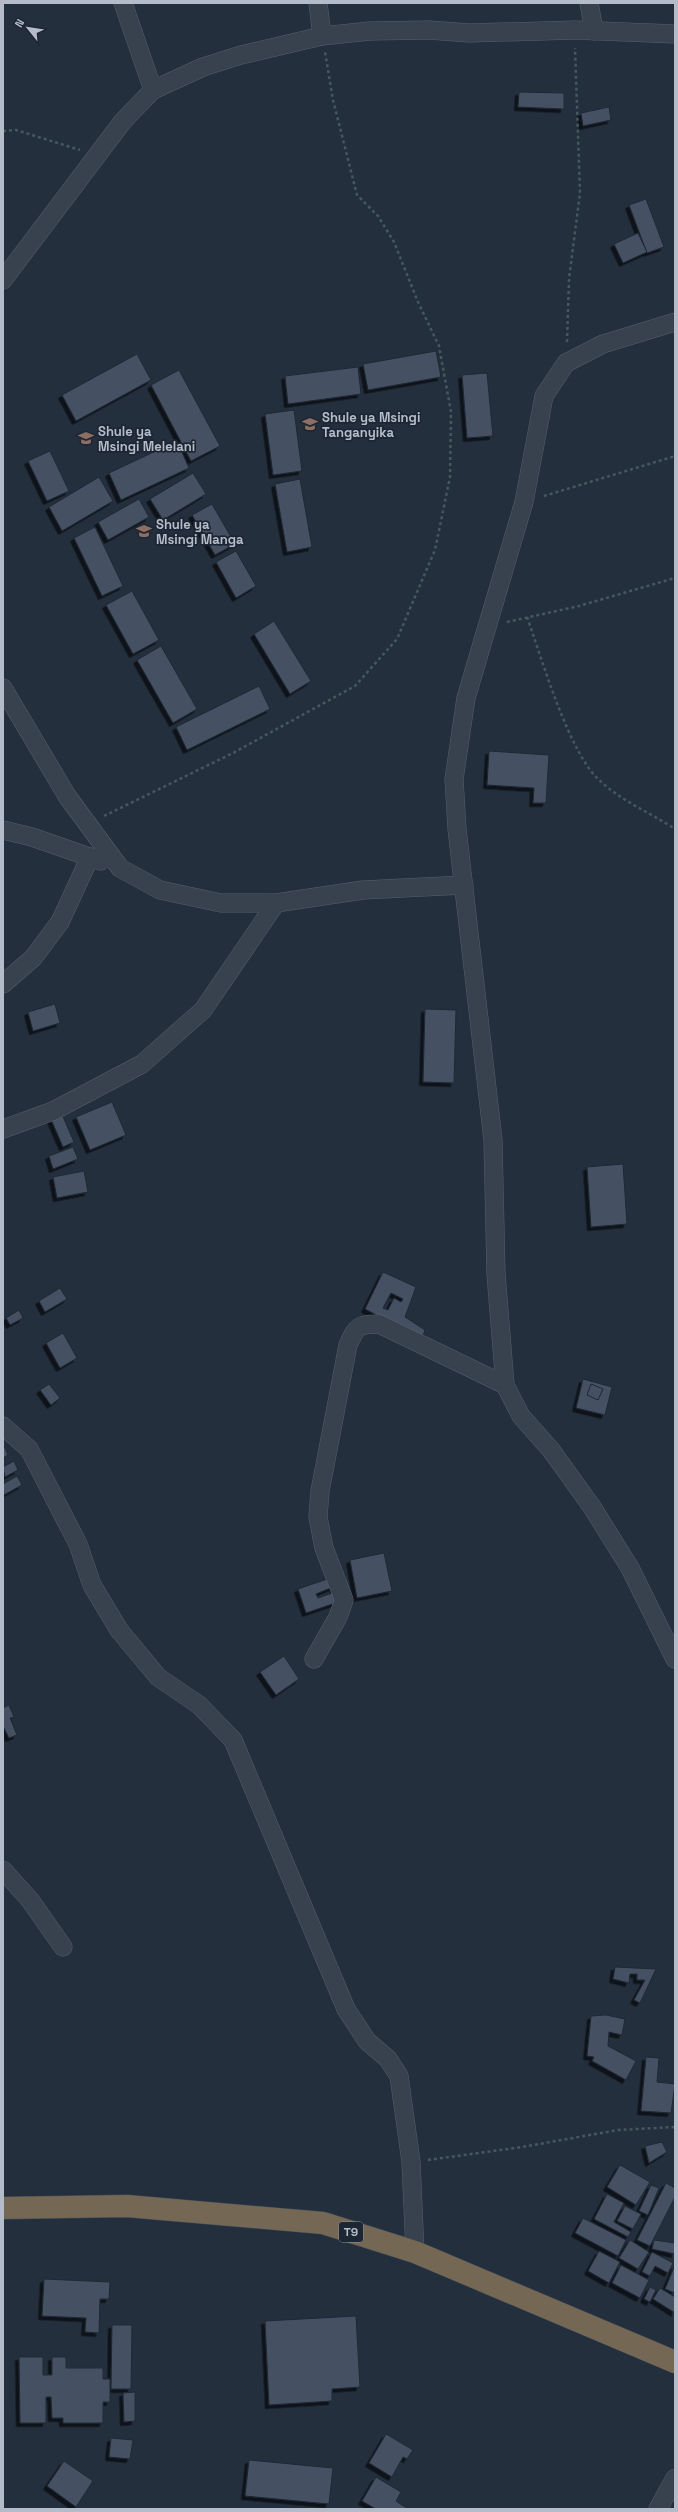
<svg xmlns="http://www.w3.org/2000/svg" width="678" height="2512" viewBox="0 0 678 2512" font-family="'Space Grotesk',sans-serif">
  <style>
    .building { fill: #455162; stroke: #1f2835; fill-rule: evenodd; filter: url(#shadow) }
    .lines { fill: none; stroke-linecap: round; stroke-linejoin: round }
    .minor-casing { stroke: #565f6c; stroke-width: 19 }
    .highway-casing { stroke: #434c59; stroke-width: 23 }
    .path { stroke: #44595c; stroke-width: 2.5; stroke-dasharray: 3 3; stroke-linecap: butt }
    .minor { stroke: #38414e; stroke-width: 18 }
    .highway { stroke: #746855; stroke-width: 22 }
    .labels { text-anchor: middle; dominant-baseline: central; stroke-width: 3.5; stroke-linejoin: round; paint-order: stroke }
    .shield { fill: #1d2633; stroke: #878f9c; stroke-width: 1 }
    .shield-label { font-size: 12px; font-weight: bold; fill: #b4bcc9 }
    .poi-label { font-size: 13px; font-weight: bold; fill: #b4bcc9; stroke: #1d2633; text-anchor: start }
  </style>
  <defs>
    <filter id="shadow"><feDropShadow dx="-3.5" dy="3.5" stdDeviation="0" flood-color="#0009"/></filter>
  </defs>
  <rect width="100%" height="100%" fill="#242f3e"/>
  <g class="building">
    <path d="M519,92L564,93V109L518,107Z"/>
    <path d="M609,107L611,120L583,126L581,113Z"/>
    <path d="M646,199L664,247L647,253L629,205Z"/>
    <path d="M638,233L647,252L623,263L614,244Z"/>
    <path d="M436,351L441,377L368,390L363,364Z"/>
    <path d="M137,354L151,380L76,421L62,395Z"/>
    <path d="M358,367L361,394L288,404L285,376Z"/>
    <path d="M179,370L220,446L191,461L151,385Z"/>
    <path d="M487,373L493,436L467,438L462,375Z"/>
    <path d="M294,410L302,471L273,475L265,414Z"/>
    <path d="M177,441L189,468L121,500L109,473Z"/>
    <path d="M50,451L69,491L47,501L28,461Z"/>
    <path d="M193,473L206,494L163,520L150,499Z"/>
    <path d="M99,477L113,501L62,531L49,507Z"/>
    <path d="M300,479L312,547L287,552L275,484Z"/>
    <path d="M139,499L149,517L108,540L98,522Z"/>
    <path d="M212,504L235,544L215,555L192,515Z"/>
    <path d="M95,527L123,586L102,596L74,538Z"/>
    <path d="M236,551L256,586L236,598L216,562Z"/>
    <path d="M132,591L159,640L133,654L106,605Z"/>
    <path d="M274,621L311,681L290,694L254,634Z"/>
    <path d="M161,646L197,709L173,723L137,660Z"/>
    <path d="M259,686L270,709L187,750L176,727Z"/>
    <path d="M489,751L549,755L546,803H533L534,788L487,785Z"/>
    <path d="M55,1004L60,1023L33,1031L28,1012Z"/>
    <path d="M425,1009L456,1010L454,1083L423,1082Z"/>
    <path d="M112,1102L126,1135L90,1150L76,1117Z"/>
    <path d="M61,1112L74,1142L63,1147L50,1117Z"/>
    <path d="M73,1147L78,1159L53,1169L49,1156Z"/>
    <path d="M623,1164L627,1224L591,1227L587,1167Z"/>
    <path d="M84,1171L88,1192L57,1198L53,1177Z"/>
    <path d="M383,1272L416,1287L405,1317L425,1330L422,1339L365,1309ZM391,1293L403,1299L401,1302L394,1298L388,1310L383,1308Z"/>
    <path d="M60,1288L67,1299L45,1312L39,1301Z"/>
    <path d="M19,1310L23,1318L10,1325L6,1318Z"/>
    <path d="M63,1333L77,1358L60,1368L46,1343Z"/>
    <path d="M583,1379L612,1387L605,1415L576,1408Z"/>
    <path d="M49,1384L60,1398L51,1405L40,1390Z"/>
    <path d="M591,1384L603,1389L598,1400L587,1395Z"/>
    <path d="M4,1446L8,1455L3,1458V1447Z"/>
    <path d="M14,1461L18,1470L5,1477L3,1467Z"/>
    <path d="M17,1476L22,1485L4,1495L3,1484Z"/>
    <path d="M384,1553L392,1591L357,1598L350,1560Z"/>
    <path d="M342,1574L350,1598L306,1613L298,1589ZM333,1587L335,1592L318,1598L316,1594Z"/>
    <path d="M284,1656L299,1679L276,1695L260,1672Z"/>
    <path d="M9,1705L14,1717L10,1718L17,1735L9,1738L3,1726V1708Z"/>
    <path d="M615,1967L656,1969L640,2003L634,2000L645,1980H637V1974H630L629,1983L613,1979Z"/>
    <path d="M606,2015L625,2019L622,2035L609,2032L608,2046L636,2061L626,2080L592,2061L594,2057L587,2056L591,2016Z"/>
    <path d="M646,2057L659,2058L657,2082L675,2084L671,2113L641,2111Z"/>
    <path d="M662,2142L667,2152L649,2163L645,2146Z"/>
    <path d="M620,2165L650,2182L636,2205L607,2187Z"/>
    <path d="M666,2183L675,2188V2197L650,2246L637,2240Z"/>
    <path d="M651,2185L659,2188L648,2215L639,2211Z"/>
    <path d="M607,2194L624,2203L614,2222L631,2232L628,2237L594,2219Z"/>
    <path d="M625,2206L641,2214L633,2229L617,2221Z"/>
    <path d="M583,2218L626,2240L618,2256L575,2233Z"/>
    <path d="M630,2240L649,2252L638,2269L619,2258Z"/>
    <path d="M654,2240L675,2243V2254L652,2249Z"/>
    <path d="M599,2251L620,2262L609,2283L588,2271Z"/>
    <path d="M652,2252L673,2263L668,2273L655,2266L650,2276L642,2272Z"/>
    <path d="M621,2265L649,2280L640,2298L612,2283Z"/>
    <path d="M675,2265V2293L665,2289Z"/>
    <path d="M44,2279L110,2282L109,2299H100L99,2333L85,2332L86,2318L42,2316Z"/>
    <path d="M650,2287L656,2290L650,2302L644,2299Z"/>
    <path d="M660,2288L675,2297V2313L653,2299Z"/>
    <path d="M356,2316L360,2387L332,2389V2401L269,2405L265,2321Z"/>
    <path d="M112,2325H132L131,2389H111Z"/>
    <path d="M19,2357H43V2375H52V2357H66V2368H103V2379H110V2402H103V2423H63V2418H52L51,2397H46V2423H20Z"/>
    <path d="M135,2392V2421L124,2422L123,2393Z"/>
    <path d="M386,2434L413,2450L407,2459L403,2457L392,2477L369,2463Z"/>
    <path d="M111,2438L133,2440L130,2459L109,2457Z"/>
    <path d="M249,2460L333,2468L329,2504L245,2496Z"/>
    <path d="M64,2461L93,2481L76,2507L47,2486Z"/>
    <path d="M376,2477L401,2492L396,2501L408,2509H376L362,2501Z"/>
  </g>
  <g class="lines">
    <defs>
      <g id="minor">
        <path d="M123,3L153,90"/>
        <path d="M318,3L322,36"/>
        <path d="M589,3L594,31"/>
        <path d="M3,280L123,121L153,90L203,67L241,55L322,36L370,31L429,30L469,33L575,30L675,34"/>
        <path d="M675,322L603,344L566,363L544,396L524,502L466,698L454,779L457,829L493,1140L496,1274L505,1385L521,1416L551,1450L592,1507L630,1568L675,1659"/>
        <path d="M3,688L67,796L120,868L160,890L221,903H276L363,890L464,885"/>
        <path d="M3,830L32,837L101,861"/>
        <path d="M3,984L33,958L60,922L90,857"/>
        <path d="M3,1129L53,1111L142,1064L203,1010L276,903"/>
        <path d="M3,1426L29,1449L78,1544L92,1585L119,1630L158,1677L199,1705L233,1740L346,2009L367,2041L388,2059L399,2076L411,2162L415,2252"/>
        <path d="M314,1659L338,1617L344,1600L324,1548L318,1517L320,1491L348,1345C357,1326 358,1324 379,1324L505,1385"/>
        <path d="M3,1870L30,1900L63,1947"/>
        <path d="M658,2509L675,2478"/>
      </g>
      <path id="highway" d="M3,2208L127,2206L323,2223L415,2252L675,2362"/>
    </defs>
    <use href="#minor" class="minor-casing"/>
    <use href="#highway" class="highway-casing"/>
    <g class="path">
      <path d="M3,131L16,130L80,150"/>
      <path d="M567,342L569,279L580,193L575,48"/>
      <path d="M544,496L675,456"/>
      <path d="M527,617C542,659 568,750 598,779C621,801 649,812 675,829"/>
      <path d="M507,622L579,606L675,578"/>
      <path d="M104,816L233,753L355,686L397,639L435,550L450,477L451,412L439,346L418,302L394,242L378,216L357,195L333,100L325,52"/>
      <path d="M428,2160L522,2147L618,2130L675,2127"/>
    </g>
    <use href="#minor" class="minor"/>
    <use href="#highway" class="highway"/>
  </g>
  <defs>
    <symbol id="school-bare" viewBox="-9 -9 18 18"><path d="M0-5L7-2L0 1L-7-2ZM-4 1L0 2.5L4 1V4Q0 6-4 4Z" fill="#8d6e63" stroke="#1d2633" stroke-width="2.5" paint-order="stroke"/></symbol>
  </defs>
  <g fill-rule="evenodd">
    <use href="#school-bare" x="299" y="413" width="22" height="22"/>
    <use href="#school-bare" x="75" y="427" width="22" height="22"/>
    <use href="#school-bare" x="133" y="520" width="22" height="22"/>
  </g>
  <g class="labels">
    <rect class="shield" x="339" y="2222" width="24" height="20" rx="3"/>
    <g class="shield-label">
      <text x="351" y="2232">T9</text>
    </g>
    <g class="poi-label">
      <text x="322" y="417">Shule ya Msingi<tspan x="322" dy="15">Tanganyika</tspan></text>
      <text x="98" y="431">Shule ya<tspan x="98" dy="15">Msingi Melelani</tspan></text>
      <text x="156" y="524">Shule ya<tspan x="156" dy="15">Msingi Manga</tspan></text>
    </g>
  </g>
  <rect width="678" height="2512" fill="none" stroke="#b4bcc9" stroke-width="8"/>
  <g transform="translate(28 28) rotate(300)" stroke="#1d2633" stroke-width="3" paint-order="stroke">
  <path d="M0-3L7 15L0 10L-7 15Z" fill="#b4bcc9"/>
  <text y="-6" font-size="11" font-weight="bold" text-anchor="middle" fill="#b4bcc9">N</text>
  </g>
</svg>
